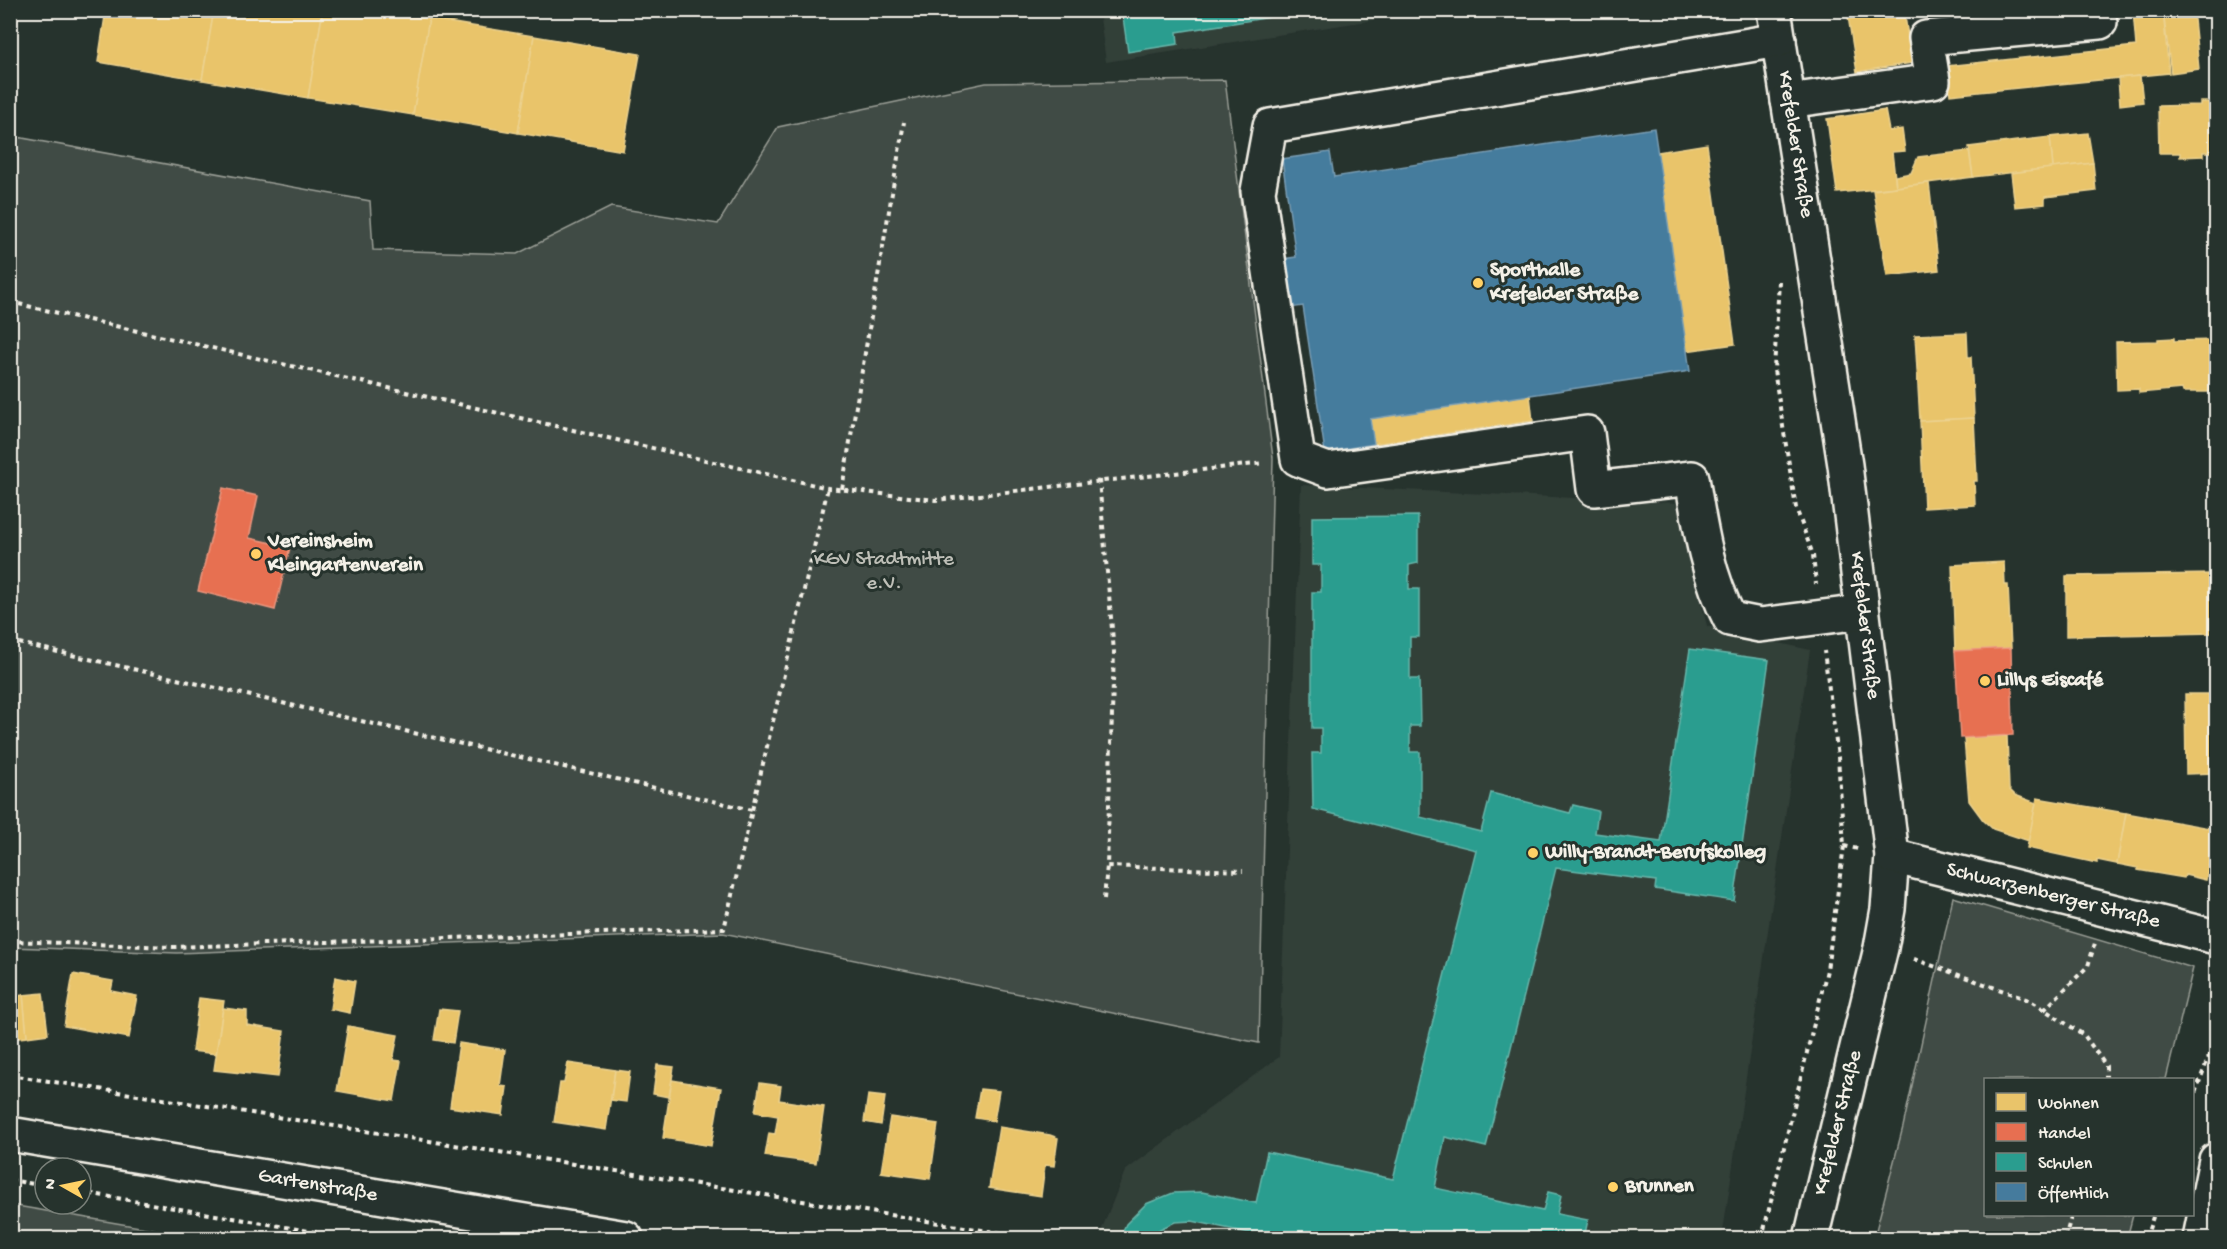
<svg xmlns="http://www.w3.org/2000/svg" width="2227" height="1249" viewBox="0 0 2227 1249" font-family="'Gochi Hand',sans-serif">
  <style>
    .built { fill: #333f39 }
    .green { fill: #414b45; stroke: #9a9e96; stroke-width: 1.5 }
    .homes { fill: #e9c46a; stroke: #ecd290; stroke-width: 1.5 }
    .shops { fill: #e76f51; stroke: #eb967e; stroke-width: 1.5 }
    .schools { fill: #2a9d8f; stroke: #67b6aa; stroke-width: 1.5 }
    .public { fill: #457b9d; stroke: #7a9eb4; stroke-width: 1.5 }
    .lines { fill: none; stroke-linecap: round; stroke-linejoin: round }
    .minor-casing { stroke: #f4f1e8; stroke-width: 38 }
    .major-casing { stroke: #f4f1e8; stroke-width: 38 }
    .path { stroke: #f4f1e8; stroke-width: 4; stroke-dasharray: 4.5 4.5; stroke-linecap: butt }
    .minor { stroke: #26332d; stroke-width: 33 }
    .major { stroke: #26332d; stroke-width: 33 }
    .poi-dot { fill: #ffd166; stroke: #26332d; stroke-width: 2 }
    .labels { text-anchor: middle; dominant-baseline: central; stroke-width: 6; stroke-linejoin: round; paint-order: stroke }
    .street-label { font-size: 21px; fill: #f4f1e8; stroke: #26332d }
    .poi-label { font-size: 21px; font-weight: bold; fill: #f4f1e8; stroke: #26332d; text-anchor: start }
    .park-label { font-size: 21px; fill: #bebfb7; stroke: #26332d }
  </style>
  <rect width="100%" height="100%" fill="#26332d"/>
  <filter id="ink" filterUnits="userSpaceOnUse"><feTurbulence type="fractalNoise" baseFrequency=".0167" numOctaves="2"/><feDisplacementMap in="SourceGraphic" scale="12" xChannelSelector="R" yChannelSelector="G"/><feConvolveMatrix kernelMatrix="1 2 1 2 8 2 1 2 1" color-interpolation-filters="sRGB"/></filter>
  <g filter="url(#ink)">
    <g class="built">
      <path d="M1099,10L1431,11L1106,62Z"/>
      <path d="M1301,485L1676,503L1707,626L1810,650L1722,1238H1114L1099,1236L1125,1171L1279,1057Z"/>
    </g>
    <g class="green">
      <path d="M1225,80L1273,458L1259,1043L723,933L177,953L11,947V136L370,201L373,250L517,254L611,207L718,224L778,127L986,83Z"/>
      <path d="M1953,897L2193,968L2166,1079L1986,1080V1214L2133,1215L2127,1238H1874L1903,1127Z"/>
      <path d="M11,1205L204,1238H11Z"/>
    </g>
    <g class="homes">
      <path d="M106,10H214L202,80L98,62Z"/>
      <path d="M214,10H323L308,98L202,80Z"/>
      <path d="M323,10H381L429,19L413,115L308,98Z"/>
      <path d="M1847,10H1904L1912,63L1857,72Z"/>
      <path d="M2133,10H2163L2169,73L1950,95L1947,66L2136,46Z"/>
      <path d="M2163,10H2193L2199,69L2171,73Z"/>
      <path d="M429,19L534,36L518,133L413,115Z"/>
      <path d="M534,36L640,54L623,151L518,133Z"/>
      <path d="M2140,76L2143,102L2120,105L2118,78Z"/>
      <path d="M2200,102H2215L2216,104V152H2203V156L2180,157V153H2159L2158,106L2200,105Z"/>
      <path d="M1885,110L1889,131L1902,129L1905,151L1892,152L1896,187L1837,193L1827,119Z"/>
      <path d="M2088,133L2093,163L2053,168L2050,137Z"/>
      <path d="M2050,137L2053,168L1973,177L1969,147Z"/>
      <path d="M1707,144L1735,344L1686,351L1657,152Z"/>
      <path d="M1969,151L1973,177L1896,187L1895,176L1911,173L1918,157Z"/>
      <path d="M2093,163L2096,191L2045,197V204L2015,207L2011,173Z"/>
      <path d="M1929,183L1939,270L1887,276L1873,190Z"/>
      <path d="M1967,333L1968,357H1971L1974,418L1920,421L1915,335Z"/>
      <path d="M2174,338V341L2216,340V392H2183L2182,389L2139,393V389L2117,390L2116,342L2158,341V339Z"/>
      <path d="M1530,395L1533,421L1374,444L1370,419Z"/>
      <path d="M1974,418L1977,481H1974L1975,505L1924,508L1920,421Z"/>
      <path d="M2004,562L2005,585H2008L2011,648L1955,651L1952,565Z"/>
      <path d="M2216,574V633L2066,636V576Z"/>
      <path d="M2185,694H2216V773L2186,774Z"/>
      <path d="M2007,736L2009,789L2015,795L2036,803L2029,841L1993,829L1983,820L1969,801L1964,738Z"/>
      <path d="M2037,798L2126,813L2117,864L2097,860V863L2027,848Z"/>
      <path d="M2126,813L2215,829L2206,880L2185,875L2184,878L2138,870V868L2117,864Z"/>
      <path d="M73,974L113,981L111,991L137,996L129,1038L64,1026Z"/>
      <path d="M335,977L355,981L350,1013L330,1009Z"/>
      <path d="M43,993L48,1034L27,1037L23,995Z"/>
      <path d="M23,995L27,1037L10,1039V997Z"/>
      <path d="M199,998L224,1001L216,1054L192,1051Z"/>
      <path d="M223,1008L247,1011V1025L284,1031L278,1077L214,1070Z"/>
      <path d="M439,1009L458,1011L453,1043L434,1040Z"/>
      <path d="M348,1026L398,1035L393,1060L401,1061L394,1101L337,1091Z"/>
      <path d="M459,1043L505,1050L500,1086L507,1087L503,1115L450,1107Z"/>
      <path d="M568,1063L615,1070L606,1130L554,1122L560,1083H564Z"/>
      <path d="M657,1065L674,1067L669,1097L653,1094Z"/>
      <path d="M615,1070L630,1072L626,1102L611,1100Z"/>
      <path d="M672,1080L721,1088L711,1146L663,1138Z"/>
      <path d="M760,1083L781,1086L779,1100L824,1107L816,1163L765,1156L769,1133L775,1134L778,1116L755,1112Z"/>
      <path d="M980,1089L999,1091L994,1121L975,1118Z"/>
      <path d="M868,1095L885,1097L881,1125L864,1122Z"/>
      <path d="M890,1117L938,1124L930,1179L881,1172Z"/>
      <path d="M999,1127L1050,1135L1058,1138L1054,1166L1045,1165L1041,1196L989,1188Z"/>
    </g>
    <g class="shops">
      <path d="M223,488L258,496L249,538L290,547L275,610L198,591Z"/>
      <path d="M2011,648L2013,735L1960,738L1955,651Z"/>
    </g>
    <g class="schools">
      <path d="M1122,10H1315L1177,32L1178,44L1128,52Z"/>
      <path d="M1418,516V563L1409,565V589H1419V637H1410V679H1419L1420,726H1410V752H1420V817L1481,832L1491,793L1570,813L1573,805L1598,811L1595,833L1661,842L1690,649L1769,660L1734,901L1655,889L1656,881L1556,868L1486,1147L1445,1137L1435,1188L1543,1211L1548,1192L1561,1195L1557,1214L1588,1220L1584,1238H1254L1249,1237L1250,1233L1192,1221L1175,1222L1160,1229L1150,1238L1121,1235L1126,1224L1146,1204L1173,1193L1202,1192L1256,1203L1267,1152L1393,1179L1476,850L1313,809L1312,753H1321V728H1312V592H1321V565H1312V517Z"/>
    </g>
    <path class="public" d="M1654,128L1690,371L1370,419L1374,444L1325,452L1303,306L1283,309L1276,260L1296,257L1282,159L1330,152L1334,177Z"/>
    <g class="lines">
      <defs>
        <g id="minor">
          <path id="s1" d="M1774,10L1845,465L1892,856L1888,909L1881,948L1811,1238"/>
          <path d="M1779,40L1270,126L1258,191L1298,459L1328,470L1587,433L1594,489L1692,478C1700,527 1707,575 1730,619L1760,625L1862,612"/>
          <path d="M1788,101L1933,81L1926,38L2100,22"/>
          <path id="s2" d="M1892,856L2216,937"/>
          <path id="s3" d="M10,1134L626,1238"/>
        </g>
        <path id="major" d="M2200,1238L2216,1160"/>
      </defs>
      <use href="#minor" class="minor-casing"/>
      <use href="#major" class="major-casing"/>
      <g class="path">
        <path d="M1779,281L1774,370L1796,508L1813,555L1816,584"/>
        <path d="M10,302L828,488L935,500L1264,463"/>
        <path d="M1099,480L1114,652L1107,866L1243,871"/>
        <path d="M842,489L904,122"/>
        <path d="M10,641L752,810"/>
        <path d="M1844,846L1858,849"/>
        <path d="M1104,899L1107,866"/>
        <path d="M10,941L173,947L724,929L828,488"/>
        <path d="M1914,959L2029,1000L2084,1035L2106,1066V1080"/>
        <path d="M2044,1010L2088,966L2095,943"/>
        <path d="M10,1075L480,1149L1032,1238"/>
        <path d="M2192,1101L2216,1038"/>
        <path d="M10,1180L45,1186"/>
        <path d="M81,1192L350,1238"/>
        <path d="M1762,1238L1827,970L1844,846L1838,757L1824,651"/>
        <path d="M2065,1238L2072,1214"/>
        <path d="M2146,1238L2154,1214"/>
      </g>
      <use href="#minor" class="minor"/>
      <use href="#major" class="major"/>
    </g>
  </g>
  <g class="poi-dot">
    <circle cx="1478" cy="283" r="6"/>
    <circle cx="256" cy="554" r="6"/>
    <circle cx="1985" cy="681" r="6"/>
    <circle cx="1533" cy="853" r="6"/>
    <circle cx="1613" cy="1187" r="6"/>
  </g>
  <g class="labels">
    <g class="street-label">
      <text stroke="none"><textPath href="#s1" startOffset="136">Krefelder Straße</textPath></text>
      <text stroke="none"><textPath href="#s1" startOffset="622">Krefelder Straße</textPath></text>
      <text stroke="none"><textPath href="#s2" startOffset="166">Schwarzenberger Straße</textPath></text>
      <text transform="translate(1839 1123) rotate(-76)">Krefelder Straße</text>
      <text stroke="none"><textPath href="#s3" startOffset="312">Gartenstraße</textPath></text>
    </g>
    <g class="poi-label">
      <text x="1490" y="271">Sporthalle<tspan x="1490" dy="24">Krefelder Straße</tspan></text>
      <text x="268" y="542">Vereinsheim<tspan x="268" dy="24">Kleingartenverein</tspan></text>
      <text x="1997" y="681">Lillys Eiscafé</text>
      <text x="1545" y="853">Willy-Brandt-Berufskolleg</text>
      <text x="1625" y="1187">Brunnen</text>
    </g>
    <g class="park-label">
      <text x="884" y="560">KGV Stadtmitte<tspan x="884" dy="24">e.V.</tspan></text>
    </g>
  </g>
  <rect width="2227" height="1249" fill="none" stroke="#26332d" stroke-width="36"/>
  <rect x="18" y="18" width="2191" height="1213" fill="none" stroke="#f4f1e8" stroke-width="2" filter="url(#ink)"/>
  <rect x="1984" y="1078" width="210" height="138" fill="#26332d" stroke="#787f78" stroke-width="1.5"/>
  <rect x="1996" y="1093" width="30" height="18" fill="#e9c46a" stroke="#787f78" stroke-width="1.5"/>
  <text x="2038" y="1108" font-size="18" fill="#f4f1e8">Wohnen</text>
  <rect x="1996" y="1123" width="30" height="18" fill="#e76f51" stroke="#787f78" stroke-width="1.5"/>
  <text x="2038" y="1138" font-size="18" fill="#f4f1e8">Handel</text>
  <rect x="1996" y="1153" width="30" height="18" fill="#2a9d8f" stroke="#787f78" stroke-width="1.5"/>
  <text x="2038" y="1168" font-size="18" fill="#f4f1e8">Schulen</text>
  <rect x="1996" y="1183" width="30" height="18" fill="#457b9d" stroke="#787f78" stroke-width="1.5"/>
  <text x="2038" y="1198" font-size="18" fill="#f4f1e8">Öffentlich</text>
  <g transform="translate(63 1186) rotate(279)"><circle r="28" fill="#26332d" stroke="#787f78" stroke-width="1.5"/>
  <path d="M0-4.5L10 22L0 15L-10 22Z" fill="#ffd166"/>
  <text y="-9" font-size="16" font-weight="bold" text-anchor="middle" fill="#f4f1e8">N</text>
  </g>
</svg>
